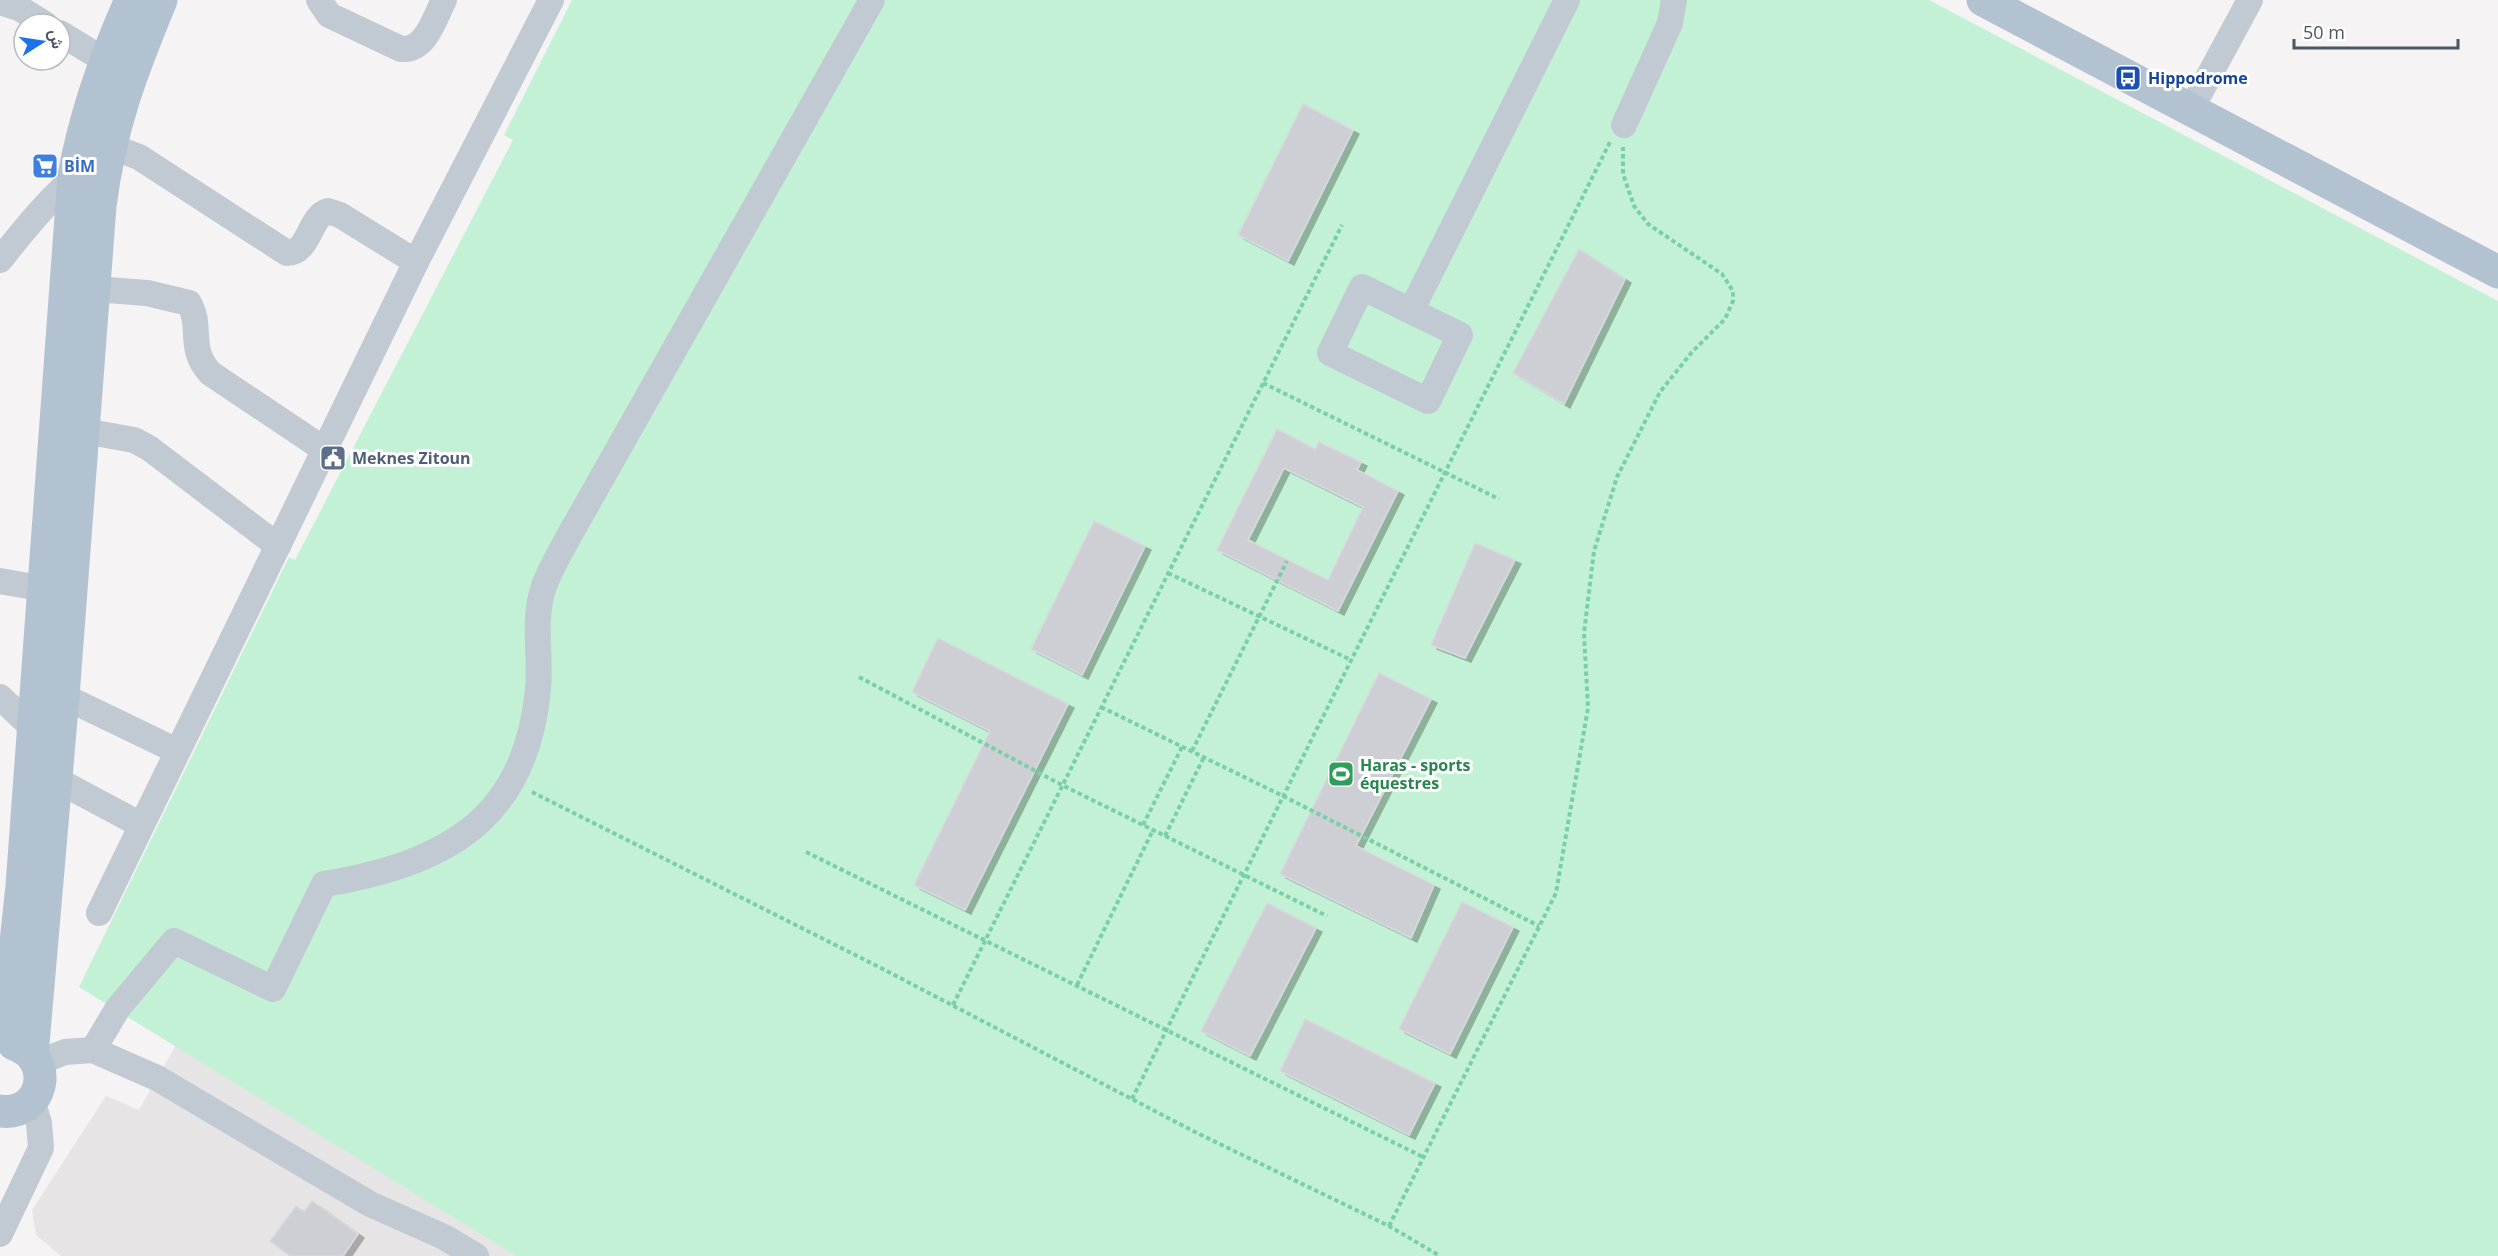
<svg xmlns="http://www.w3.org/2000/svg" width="2498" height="1256" viewBox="0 0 2498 1256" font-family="'Open Sans',Vazirmatn,sans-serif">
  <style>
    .education { fill: #e6e4e5 }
    .green { fill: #c3f1d5 }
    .building { fill: #cdcfd5; stroke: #d7d9de; stroke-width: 1.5; fill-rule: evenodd; filter: url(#shadow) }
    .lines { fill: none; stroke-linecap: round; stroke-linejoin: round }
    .path { stroke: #7ad0a6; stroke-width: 4; stroke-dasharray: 4.5 3; stroke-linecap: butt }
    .minor { stroke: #c1cad2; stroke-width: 26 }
    .major { stroke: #b3c2d1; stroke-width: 33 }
    .labels { text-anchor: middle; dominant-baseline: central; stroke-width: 6; stroke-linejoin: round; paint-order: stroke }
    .transit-label { font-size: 16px; font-weight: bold; fill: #164399; stroke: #fff; text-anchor: start }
    .shop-label { font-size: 16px; font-weight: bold; fill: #366cbe; stroke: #fff; text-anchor: start }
    .service-label { font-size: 16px; font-weight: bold; fill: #4e5e75; stroke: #fff; text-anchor: start }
    .leisure-label { font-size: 16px; font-weight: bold; fill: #27864d; stroke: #fff; text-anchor: start }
  </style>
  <defs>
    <filter id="shadow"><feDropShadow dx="6" dy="4" stdDeviation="0" flood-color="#0004"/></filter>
  </defs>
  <rect width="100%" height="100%" fill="#f5f3f3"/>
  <path class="education" d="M176,1045L516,1256H61L36,1235L32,1210L106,1096L139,1110Z"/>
  <path class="green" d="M572,0H1929L2498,301V1256H516L79,987L289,557L295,560L513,140L504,135Z"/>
  <g class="building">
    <path d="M1303,104L1353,130L1288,261L1238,235Z"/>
    <path d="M1579,249L1625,279L1564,404L1513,373Z"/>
    <path d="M1277,429L1315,449L1319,442L1361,462L1357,470L1398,491L1338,611L1217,550ZM1284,468L1363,507L1328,580L1248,540Z"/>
    <path d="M1094,521L1145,546L1082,675L1031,649Z"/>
    <path d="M1475,543L1515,560L1465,658L1431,645Z"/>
    <path d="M938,638L1068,704L965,910L914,885L990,731L912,692Z"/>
    <path d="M1379,673L1431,699L1356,846L1434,885L1411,938L1280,874Z"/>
    <path d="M1462,902L1513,927L1450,1054L1399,1029Z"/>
    <path d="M1267,903L1316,928L1250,1056L1201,1031Z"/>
    <path d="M1305,1019L1435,1083L1409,1135L1280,1071Z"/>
    <path d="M312,1201L358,1234L343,1256H290L270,1241L296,1206L304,1212Z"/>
  </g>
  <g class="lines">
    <g class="path">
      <path d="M1263,383L1499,499"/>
      <path d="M1168,573L1351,660"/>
      <path d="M859,677L1062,785L1327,916"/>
      <path d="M1101,707L1283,796L1539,926"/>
      <path d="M1192,751L1287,561"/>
      <path d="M532,792L881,968L1195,1132L1389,1226L1440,1256"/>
      <path d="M1143,825L1182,747"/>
      <path d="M1165,836L1204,757"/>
      <path d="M806,852L1423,1157"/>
      <path d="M1077,985L1153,830"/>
      <path d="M953,1005L1342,225"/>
      <path d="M1132,1099L1610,142"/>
      <path d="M1389,1226L1556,893L1588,708L1584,633L1594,551L1617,477L1660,392L1692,352L1725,319L1733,301V291L1722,274L1648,224L1634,206L1623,174V147"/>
    </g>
    <g class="minor">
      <path d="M319,0L329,15L401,49C426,51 434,19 444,0"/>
      <path d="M0,2L19,8L45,24"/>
      <path d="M60,33L104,60"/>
      <path d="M2190,111L2250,0"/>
      <path d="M1624,125L1670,23L1674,0"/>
      <path d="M0,260C35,216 68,173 120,150L139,157L287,253C310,253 309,216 328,211L340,215L416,262"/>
      <path d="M1362,287L1460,335L1428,401L1330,353Z"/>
      <path d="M94,289L147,293L189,303C203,328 187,347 210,373L325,450"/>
      <path d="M1411,311L1567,0"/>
      <path d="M84,431L134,440L149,448L278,546"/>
      <path d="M0,581L62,592"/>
      <path d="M63,696L177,751"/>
      <path d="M0,697L33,728"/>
      <path d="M57,780L141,825"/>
      <path d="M99,913L416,262L551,0"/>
      <path d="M93,1050L118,1008L174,941L273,989L324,884C444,864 526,821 538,689C541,657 533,620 543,589C549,571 560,553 569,536L872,0"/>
      <path d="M37,1063L65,1052L93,1050L157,1078L370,1204L444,1237L476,1256"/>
      <path d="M0,1234L41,1148L39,1123L32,1100"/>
    </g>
    <g class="major">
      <path d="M1983,0L2498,272"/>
      <path d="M0,1033L10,998L22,886L74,176C85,114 105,58 131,0"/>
      <path d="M32,1055L63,696L100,206C110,127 131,73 161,0"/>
      <path d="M0,1111C44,1117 56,1058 14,1044"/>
    </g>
  </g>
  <defs>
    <symbol id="bus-square" viewBox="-11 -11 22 22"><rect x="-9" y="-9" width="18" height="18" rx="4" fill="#1a4fb4" stroke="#fff"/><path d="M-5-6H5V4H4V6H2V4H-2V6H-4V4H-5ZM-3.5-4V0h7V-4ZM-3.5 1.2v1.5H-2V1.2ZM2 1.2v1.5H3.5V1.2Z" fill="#fff"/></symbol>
    <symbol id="supermarket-square" viewBox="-11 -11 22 22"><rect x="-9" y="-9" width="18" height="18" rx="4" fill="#3f7fe0" stroke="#fff"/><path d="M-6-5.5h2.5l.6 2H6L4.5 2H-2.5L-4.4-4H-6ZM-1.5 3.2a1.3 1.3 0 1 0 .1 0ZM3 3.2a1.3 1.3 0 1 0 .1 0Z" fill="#fff"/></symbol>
    <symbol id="civic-square" viewBox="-11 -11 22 22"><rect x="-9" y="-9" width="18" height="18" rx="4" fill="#5c6f8a" stroke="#fff"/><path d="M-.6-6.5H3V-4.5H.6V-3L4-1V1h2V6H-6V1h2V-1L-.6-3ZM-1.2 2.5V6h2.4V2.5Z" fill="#fff"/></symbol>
    <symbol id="stadium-square" viewBox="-11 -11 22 22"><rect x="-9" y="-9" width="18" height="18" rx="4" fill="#2e9e5b" stroke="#fff"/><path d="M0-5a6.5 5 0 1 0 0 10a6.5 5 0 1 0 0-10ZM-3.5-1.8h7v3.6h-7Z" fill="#fff"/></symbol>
  </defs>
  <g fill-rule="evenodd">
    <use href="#bus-square" x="2113" y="63" width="30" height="30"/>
    <use href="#supermarket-square" x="30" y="151" width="30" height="30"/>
    <use href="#civic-square" x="318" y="443" width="30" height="30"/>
    <use href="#stadium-square" x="1326" y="759" width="30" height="30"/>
  </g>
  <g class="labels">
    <g class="transit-label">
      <text x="2148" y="78">Hippodrome</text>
    </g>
    <g class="shop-label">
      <text x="64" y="166">BİM</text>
    </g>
    <g class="service-label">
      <text x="352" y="458">Meknes Zitoun</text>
    </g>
    <g class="leisure-label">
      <text x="1360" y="765">Haras - sports<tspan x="1360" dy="18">équestres</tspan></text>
    </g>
  </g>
  <g transform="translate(42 42) rotate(78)"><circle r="28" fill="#ffffff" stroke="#b7bbc0" stroke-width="1.5"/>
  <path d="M0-4.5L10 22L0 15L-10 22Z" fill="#1a73e8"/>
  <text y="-9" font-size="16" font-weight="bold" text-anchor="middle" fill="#4a5661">ش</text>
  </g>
  <path d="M2294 39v9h164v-9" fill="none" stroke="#4a5661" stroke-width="3"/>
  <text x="2303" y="39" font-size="18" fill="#4a5661" stroke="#ffffff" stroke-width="4.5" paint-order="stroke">50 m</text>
</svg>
